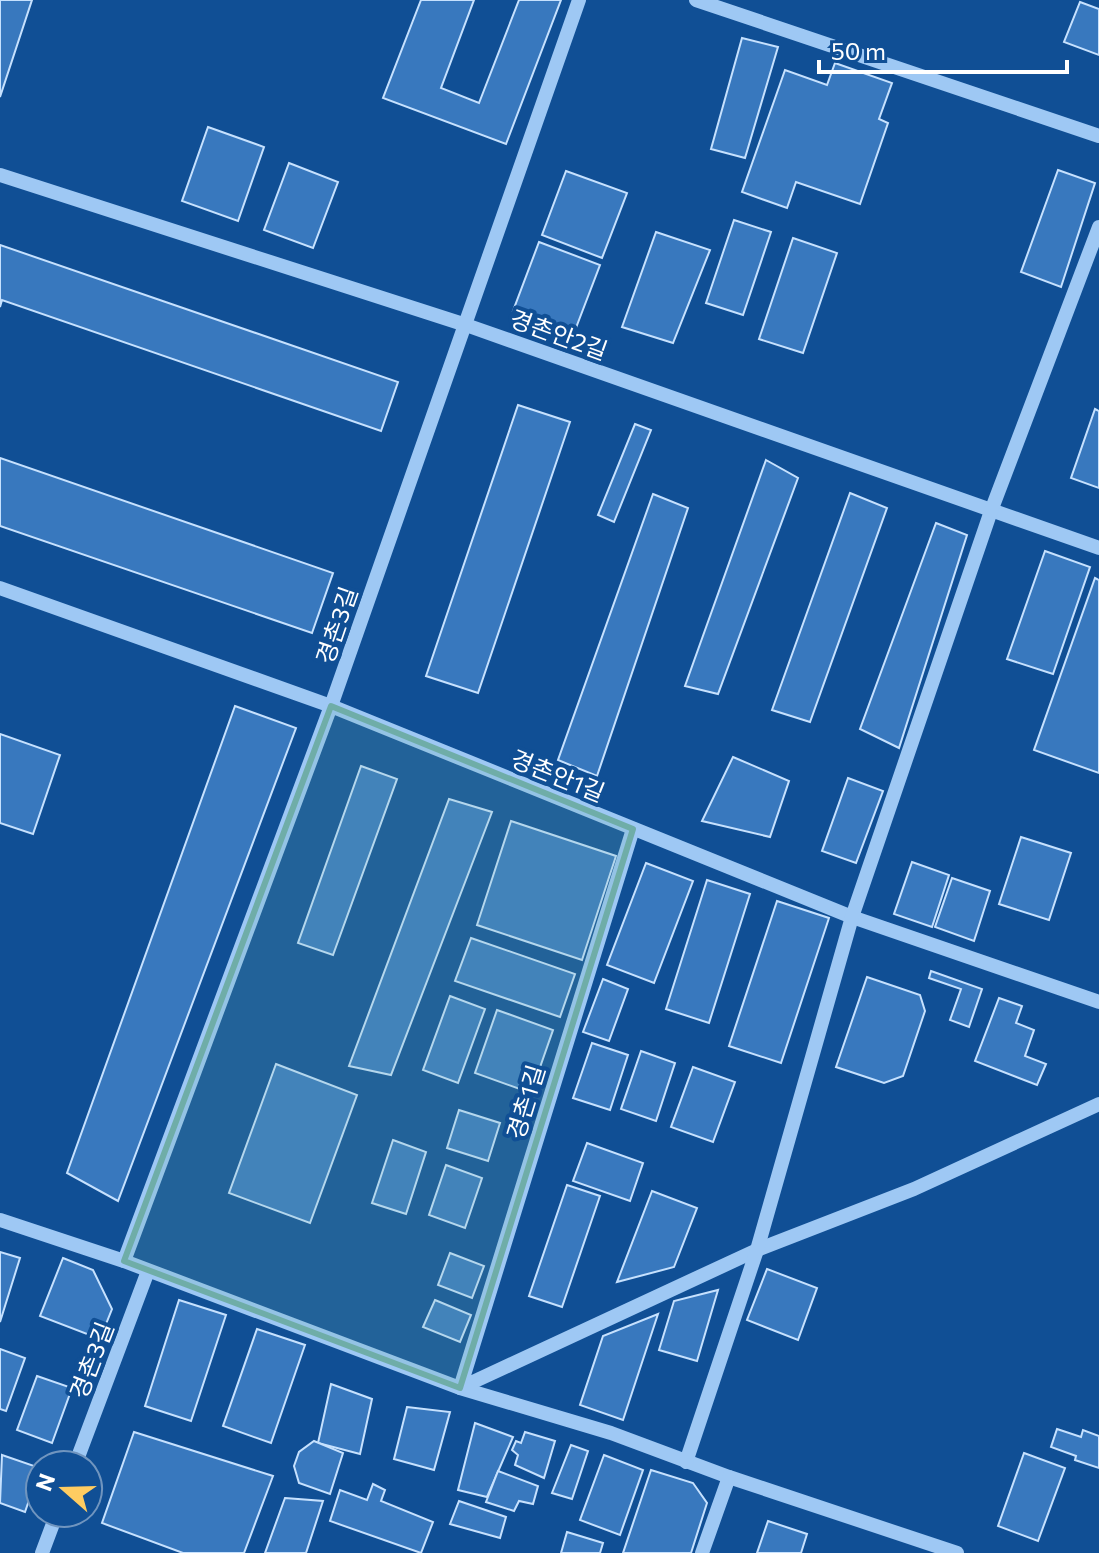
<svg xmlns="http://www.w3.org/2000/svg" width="1099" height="1553" viewBox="0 0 1099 1553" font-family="Commissioner,'Noto Sans KR',sans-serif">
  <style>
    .building { fill: #3878be; stroke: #c6e1fe; stroke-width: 2 }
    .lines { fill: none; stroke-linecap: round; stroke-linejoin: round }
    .minor { stroke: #9ec8f4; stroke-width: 14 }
    .marked { fill: #6fada8; fill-opacity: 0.2; stroke: #6fada8; stroke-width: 6; stroke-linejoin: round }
    .labels { text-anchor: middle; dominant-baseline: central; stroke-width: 8; stroke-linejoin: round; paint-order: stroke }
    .street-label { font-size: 24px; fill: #fff; stroke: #104f95 }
  </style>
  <rect width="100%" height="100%" fill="#104f95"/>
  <g class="building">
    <path d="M0,0H32L0,97Z"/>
    <path d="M421,0H474L441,88L479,103L519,0H561L506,144L383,98Z"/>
    <path d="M1080,2L1099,9V55L1064,42Z"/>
    <path d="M742,38L778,47L745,158L711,149Z"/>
    <path d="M835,63L892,83L879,119L888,123L860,204L796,182L787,208L742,192L785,70L827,85Z"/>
    <path d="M208,127L264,147L238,221L182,201Z"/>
    <path d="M289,163L338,182L313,248L264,230Z"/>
    <path d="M1058,170L1095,183L1061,287L1021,272Z"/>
    <path d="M566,171L627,193L602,258L542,235Z"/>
    <path d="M734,220L771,232L743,315L706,303Z"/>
    <path d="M656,232L710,250L673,343L622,327Z"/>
    <path d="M793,238L837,253L803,353L759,339Z"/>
    <path d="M539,242L600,265L574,333L513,311Z"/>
    <path d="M0,245L398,382L381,431L2,300L0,307Z"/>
    <path d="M518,405L570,422L478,693L426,676Z"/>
    <path d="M1095,409L1099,411V488L1071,478Z"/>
    <path d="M635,424L651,430L614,522L598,515Z"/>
    <path d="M0,458L333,573L312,633L0,526Z"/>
    <path d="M766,460L798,478L718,694L685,686Z"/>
    <path d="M850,493L887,508L810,722L772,710Z"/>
    <path d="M653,494L688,508L597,776L558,760Z"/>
    <path d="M936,523L967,535L899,748L860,729Z"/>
    <path d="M1045,551L1090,567L1053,674L1007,659Z"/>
    <path d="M1095,578L1099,580V773L1034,750Z"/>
    <path d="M235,706L296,728L118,1201L67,1173Z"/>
    <path d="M0,734L60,755L33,834L0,823Z"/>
    <path d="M733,757L789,781L770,837L702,821Z"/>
    <path d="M361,766L397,779L333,955L298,943Z"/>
    <path d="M848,778L883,791L856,863L822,851Z"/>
    <path d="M449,799L492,812L391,1075L349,1066Z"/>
    <path d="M511,821L616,856L582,960L477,925Z"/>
    <path d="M1021,837L1071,853L1049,920L999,904Z"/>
    <path d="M912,862L949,875L932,927L894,914Z"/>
    <path d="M646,863L693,881L654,983L607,965Z"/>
    <path d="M952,878L990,891L974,941L935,927Z"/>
    <path d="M707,880L750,894L709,1023L666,1009Z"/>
    <path d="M777,901L829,918L781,1063L729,1046Z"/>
    <path d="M471,938L575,974L560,1017L455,981Z"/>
    <path d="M931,971L982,989L969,1027L950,1020L961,989L929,978Z"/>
    <path d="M867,977L920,995L925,1011L903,1076L884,1083L836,1067Z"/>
    <path d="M603,979L628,989L609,1041L583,1032Z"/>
    <path d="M450,996L485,1009L458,1083L423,1070Z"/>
    <path d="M999,998L1022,1006L1016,1023L1034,1030L1025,1056L1046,1064L1037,1085L975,1061Z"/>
    <path d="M497,1010L553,1030L531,1093L475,1073Z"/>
    <path d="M592,1043L628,1055L610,1110L573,1098Z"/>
    <path d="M641,1051L675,1063L656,1121L621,1109Z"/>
    <path d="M276,1064L357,1095L310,1223L229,1193Z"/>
    <path d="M693,1067L735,1082L713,1142L671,1127Z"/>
    <path d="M459,1110L500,1123L488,1161L447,1148Z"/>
    <path d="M393,1140L426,1152L406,1214L372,1203Z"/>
    <path d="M587,1143L643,1163L630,1201L573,1181Z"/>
    <path d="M446,1165L482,1178L465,1228L429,1215Z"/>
    <path d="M567,1185L600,1196L562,1307L529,1296Z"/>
    <path d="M652,1191L697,1208L674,1267L617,1282Z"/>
    <path d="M0,1252L20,1258L0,1322Z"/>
    <path d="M450,1253L484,1266L472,1298L438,1285Z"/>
    <path d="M63,1258L93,1270L112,1309L100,1339L40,1316Z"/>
    <path d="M767,1269L817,1288L798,1340L747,1320Z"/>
    <path d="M718,1290L697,1361L659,1350L674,1301Z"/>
    <path d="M179,1300L226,1315L191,1421L145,1406Z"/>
    <path d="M435,1300L471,1315L460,1342L423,1327Z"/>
    <path d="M658,1314L623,1420L580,1405L603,1336Z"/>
    <path d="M257,1329L305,1345L271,1443L223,1426Z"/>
    <path d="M0,1349L25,1358L6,1411L0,1409Z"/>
    <path d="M37,1376L72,1388L52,1443L17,1430Z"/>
    <path d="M331,1384L372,1399L360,1454L318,1443Z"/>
    <path d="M407,1407L450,1412L434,1470L394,1459Z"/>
    <path d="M475,1423L513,1437L487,1497L458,1490Z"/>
    <path d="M1057,1429L1081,1437L1083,1430L1099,1436V1468L1075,1460L1076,1456L1051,1447Z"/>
    <path d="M134,1432L273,1476L244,1553H183L102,1523Z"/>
    <path d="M525,1432L555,1441L544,1478L515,1465L518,1455L512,1450L516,1441L521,1443Z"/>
    <path d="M314,1441L343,1453L330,1494L299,1483L294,1466L299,1452Z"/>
    <path d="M571,1445L588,1451L572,1499L552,1493Z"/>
    <path d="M1024,1453L1065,1468L1038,1541L998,1526Z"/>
    <path d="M2,1455L40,1468L25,1512L0,1503Z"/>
    <path d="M604,1455L643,1470L620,1535L580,1520Z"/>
    <path d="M651,1470L693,1483L707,1503L691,1553H623Z"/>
    <path d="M498,1471L538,1486L533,1504L519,1501L514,1511L486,1502Z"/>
    <path d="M373,1484L385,1490L381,1501L433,1522L421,1553L330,1521L340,1490L367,1500Z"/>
    <path d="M285,1498L323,1501L306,1553H265Z"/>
    <path d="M459,1501L506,1517L500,1538L450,1524Z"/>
    <path d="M768,1521L807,1534L801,1553H757Z"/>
    <path d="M567,1532L603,1543L600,1553H561Z"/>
  </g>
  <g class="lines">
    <g class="minor">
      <path d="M696,0L1099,136"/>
      <path d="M0,175L466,325L1099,548"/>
      <path d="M0,588L331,706L852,917L1099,1002"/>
      <path d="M633,829L460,1388L757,1250L914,1189L1099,1104"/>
      <path d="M0,1220L124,1261L460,1388L611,1433L729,1477L957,1553"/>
      <path d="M124,1261L331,706L579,0"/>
      <path d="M686,1462L757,1250L852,917L991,511L1099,227"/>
      <path d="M75,1465L148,1271"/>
      <path d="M42,1553L57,1513"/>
      <path d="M702,1553L729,1477"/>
    </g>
  </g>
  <path class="marked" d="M331,706L633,829L460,1388L124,1261Z"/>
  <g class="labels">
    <g class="street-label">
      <text transform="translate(559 334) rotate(20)">경촌안2길</text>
      <text transform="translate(336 625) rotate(-71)">경촌3길</text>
      <text transform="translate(558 775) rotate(22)">경촌안1길</text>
      <text transform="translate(525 1102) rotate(-73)">경촌1길</text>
      <text transform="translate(91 1360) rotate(-69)">경촌3길</text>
    </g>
  </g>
  <g transform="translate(64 1489) rotate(290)"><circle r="38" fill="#104f95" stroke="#7095bf" stroke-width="2"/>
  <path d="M0-6L14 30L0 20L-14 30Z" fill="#ffcc61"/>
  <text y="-12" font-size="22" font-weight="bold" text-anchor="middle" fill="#ffffff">N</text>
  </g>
  <path d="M819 60v12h248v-12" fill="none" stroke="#ffffff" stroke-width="4"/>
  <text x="831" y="60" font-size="24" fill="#ffffff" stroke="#104f95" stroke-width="6" paint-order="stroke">50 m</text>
</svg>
